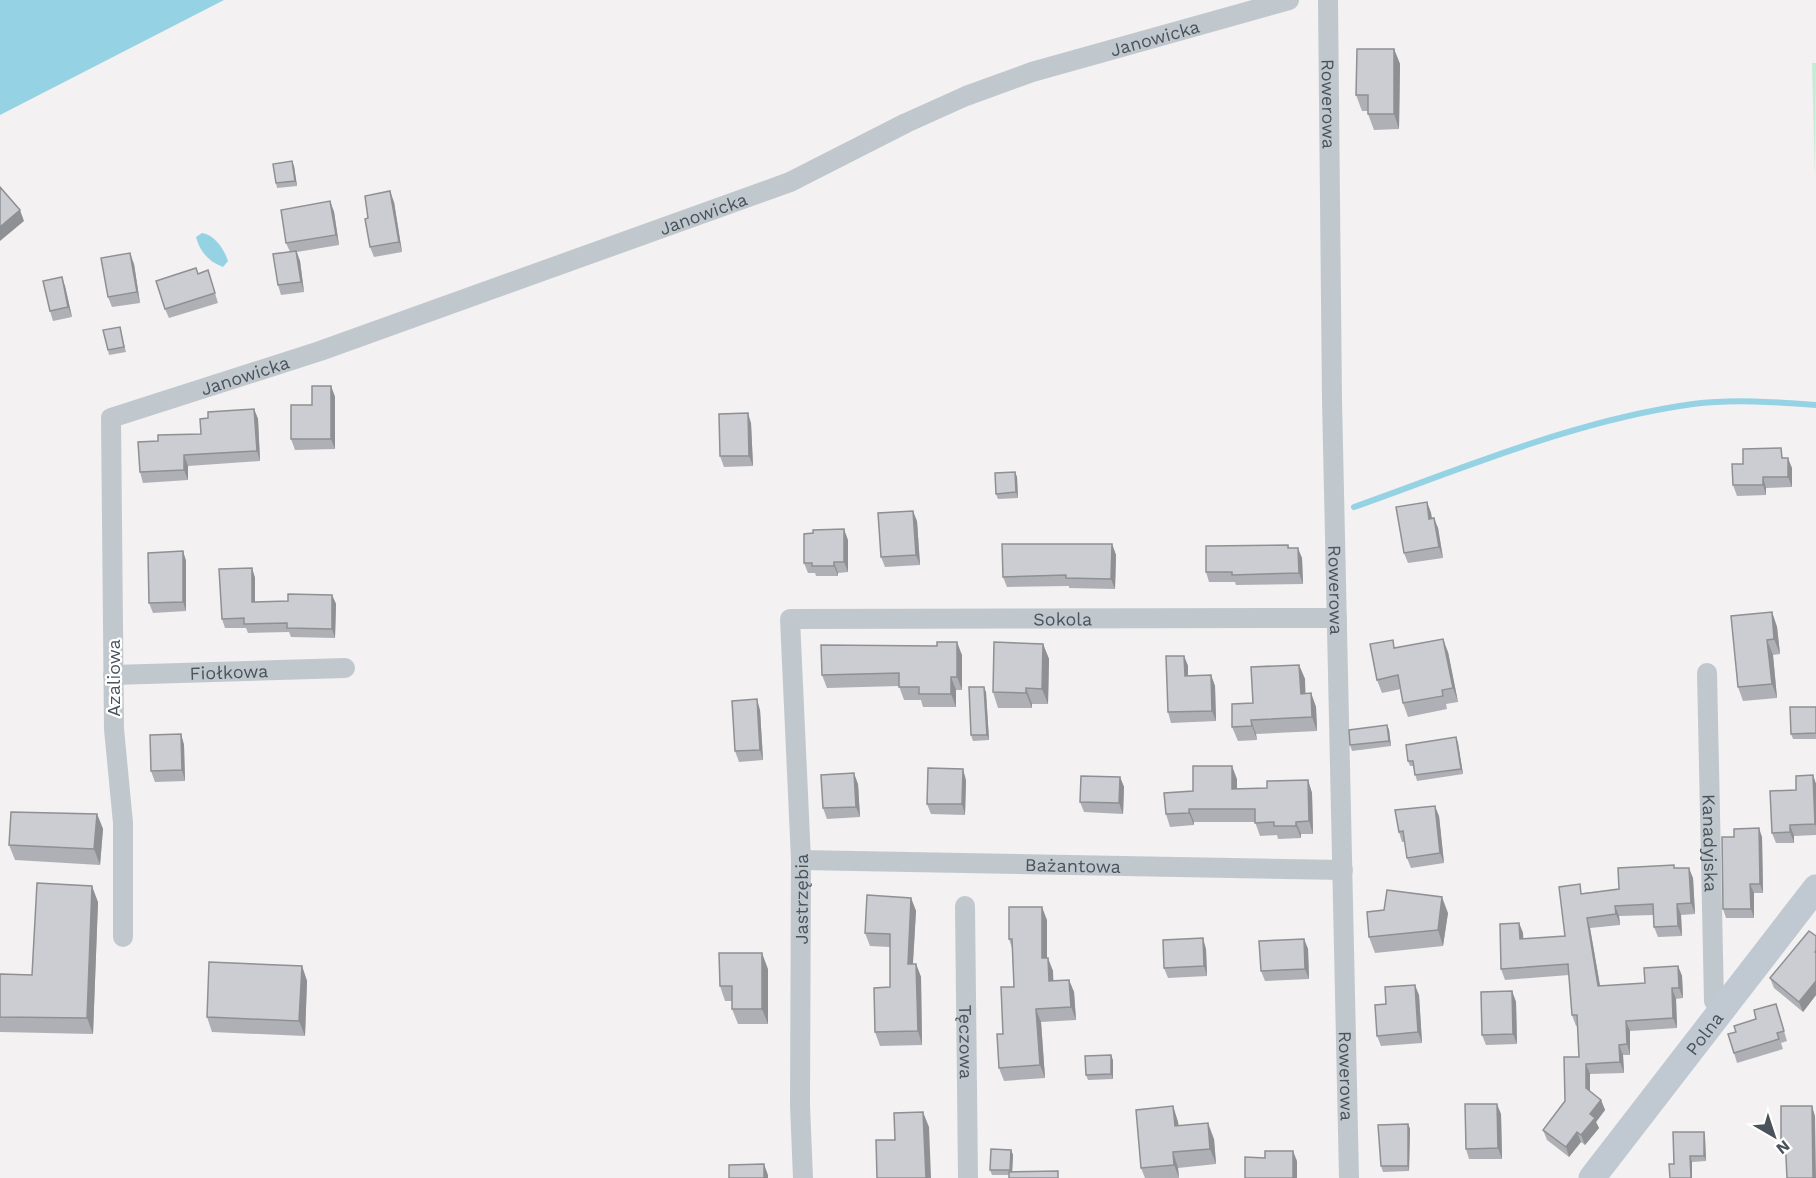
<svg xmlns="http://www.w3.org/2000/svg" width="1816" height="1178" viewBox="0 0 1816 1178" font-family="'Work Sans',sans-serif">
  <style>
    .green { fill: #c4ecd4 }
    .water { fill: #95d3e4 }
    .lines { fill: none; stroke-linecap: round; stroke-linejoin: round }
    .stream { stroke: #95d3e4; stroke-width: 6 }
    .street { stroke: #c0c8ce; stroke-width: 20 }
    .secondary { stroke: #c0c9d2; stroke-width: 27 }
    .wall { fill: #afb0b5 }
    .shaded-wall { fill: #8e9093 }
    .building { fill: #cbcdd2; stroke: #8e9093; stroke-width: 1.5 }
    .labels { text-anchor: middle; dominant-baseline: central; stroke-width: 4.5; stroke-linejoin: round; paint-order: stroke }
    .street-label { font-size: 18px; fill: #4a535c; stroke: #fff }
  </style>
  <rect width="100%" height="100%" fill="#f3f1f1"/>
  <path class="green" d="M1812,63H1816L1815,177Z"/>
  <g class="water">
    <path d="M0,0H224L0,115Z"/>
    <path d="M202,233C215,235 224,249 228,261L223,267C209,262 200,252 196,237Z"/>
  </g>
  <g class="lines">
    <path class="stream" d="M1354,507C1464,468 1576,420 1693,404C1733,399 1776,402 1816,405"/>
    <g class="street">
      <path id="s1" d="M1328,0L1332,400L1349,1178"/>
      <path id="s2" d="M1707,673L1714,1001L1722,1011"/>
      <path id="s3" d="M113,675L345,668"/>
      <path id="s4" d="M801,860L1343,870"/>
      <path id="s5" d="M965,906L968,1178"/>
      <path id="s6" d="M123,937V823L114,729L111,418L320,351L790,182L906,123L966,96L1032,72L1289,0"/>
      <path id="s7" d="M803,1178L800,1105L801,860L790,619L1337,618"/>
    </g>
    <path class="secondary" id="s8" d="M1592,1178L1816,888"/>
  </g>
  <g class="wall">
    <path d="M1394,49L1400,64L1399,129L1374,130L1368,114V111H1362L1356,95Z"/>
    <path d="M294,166L297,186L277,188L276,183Z"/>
    <path d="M330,201L334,212L339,245L297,252L300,261L304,292L281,295L278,285L290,252L286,243Z"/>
    <path d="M394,202L402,252L374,257L370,247Z"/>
    <path d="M134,264L140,303L112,307L108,297Z"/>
    <path d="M208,270L218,303L169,318L165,309L198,274Z"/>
    <path d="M65,286L72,317L53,321L50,311Z"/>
    <path d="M120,327L126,352L109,355L108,350Z"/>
    <path d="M331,386L335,397V449L295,450L291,439L312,405Z"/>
    <path d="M254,409L258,419L260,461L188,466V480L143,483L140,472L158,441L201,434L208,418Z"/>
    <path d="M751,423L753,466L724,467L720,456Z"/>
    <path d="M1785,458L1792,468V487L1766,488V495L1737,496L1733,485L1743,464Z"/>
    <path d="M1015,472L1017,477L1018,498L998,499L996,494Z"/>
    <path d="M1427,502L1431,513L1432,518L1438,528L1443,558L1408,563L1404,553Z"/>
    <path d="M917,521L920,565L885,567L881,557Z"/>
    <path d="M813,533L848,540V572L838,573V576H816L815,573H808L804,563Z"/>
    <path d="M1112,544L1116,555L1115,589L1069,588V586L1007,587L1003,577Z"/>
    <path d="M1288,545L1289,548L1302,558L1303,584L1236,585L1235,582H1209L1206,572Z"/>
    <path d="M183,551L186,561V611L153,613L149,603Z"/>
    <path d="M252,568L255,578V602L288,601L332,595L336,604L335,638L291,637L289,632L248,633L246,628H225L222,619Z"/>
    <path d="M1772,612L1777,627L1780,654L1773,655L1777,698L1743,701L1738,687Z"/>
    <path d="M1043,644L1049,659L1048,704H1032V708H998L993,692Z"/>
    <path d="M1396,648L1448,652L1458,702L1446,704L1447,709L1408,717L1403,703L1401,689L1382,693L1377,680Z"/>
    <path d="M962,655V690H956V707H923L921,700H904L899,686L827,688L822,675Z"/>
    <path d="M1184,656L1188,666V676L1211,675L1215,686L1216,721L1171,723L1168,712Z"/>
    <path d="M1299,665L1305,679V694L1311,693L1316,707L1317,731L1256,734L1257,740L1238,741L1232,727L1253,703Z"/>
    <path d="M986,692L989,740L973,741L971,735Z"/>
    <path d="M1816,707V739H1793L1791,734Z"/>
    <path d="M760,710L763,760L739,762L735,751Z"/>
    <path d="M1387,725L1389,730L1391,746L1352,751L1350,745Z"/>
    <path d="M181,734L184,745L185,781L155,782L151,771Z"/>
    <path d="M1456,737L1458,743L1463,774L1417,781L1413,766H1410L1408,761Z"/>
    <path d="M1813,775L1816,784V835L1794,836V843H1776L1772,833L1796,790Z"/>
    <path d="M1120,777L1124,787L1123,814L1084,812L1080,802Z"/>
    <path d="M1237,779V789L1267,788L1308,780L1312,793L1313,834H1301V838L1278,839L1277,835L1260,836L1255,822H1194V825L1170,827L1166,814L1193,791Z"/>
    <path d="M966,780L965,815L931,814L927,804Z"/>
    <path d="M858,784L860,817L827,819L823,808Z"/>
    <path d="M97,814L103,829L100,865L15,860L9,845Z"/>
    <path d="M1439,816L1444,863L1411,868L1407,858L1405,842H1402L1399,832Z"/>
    <path d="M1762,837L1763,893H1754V918H1726L1723,909Z"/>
    <path d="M1675,868L1693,878L1695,914L1681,915L1682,936L1658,937L1654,927L1653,915L1619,916L1620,925L1590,928L1600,986L1645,983L1678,966L1682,976L1683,998L1676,999L1677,1028L1630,1031V1055H1623L1624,1073L1590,1074V1091L1601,1100L1605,1110L1596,1122L1599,1128L1585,1145L1581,1142L1569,1157L1547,1140L1543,1130L1565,1101L1579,1057L1578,1026H1576L1572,1015L1569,975L1505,980L1501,969L1519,923L1523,933V939L1565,936L1583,893L1619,889Z"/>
    <path d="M911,898L916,911L913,964H916L921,977L922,1045L880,1046L875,1032L890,987V947L870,946L865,933Z"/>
    <path d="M98,902L93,1034L0,1032V974L32,975Z"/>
    <path d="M1384,910L1448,913L1443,946L1375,953L1369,937Z"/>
    <path d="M1047,920V958L1053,971V980H1069L1074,992L1076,1020L1041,1022L1045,1078L1004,1081L999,1068L1003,1034L1014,987L1012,948L1009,939Z"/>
    <path d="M1816,936V995L1803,1012L1774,988L1770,978Z"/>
    <path d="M1304,939L1308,949L1309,979L1265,981L1261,971Z"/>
    <path d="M1206,949L1207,976L1168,978L1164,968Z"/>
    <path d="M302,966L307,981L305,1036L212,1032L207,1017Z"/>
    <path d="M768,969V1024H738L732,1009V1001H725L720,986Z"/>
    <path d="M1512,991L1516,1002L1517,1044L1486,1045L1482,1035Z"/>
    <path d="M1419,995L1422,1043L1381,1046L1377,1036L1386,1004Z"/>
    <path d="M1776,1004L1787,1041L1781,1043L1783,1049L1737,1063L1734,1053L1736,1032L1756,1019Z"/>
    <path d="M1113,1060V1079L1088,1080L1086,1075Z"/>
    <path d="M1173,1106L1178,1122L1179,1126L1214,1139L1216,1164L1178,1168L1179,1178H1145L1141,1168Z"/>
    <path d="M1501,1114L1502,1159H1469L1466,1149Z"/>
    <path d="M1815,1116L1786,1152H1784L1781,1143Z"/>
    <path d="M1408,1124L1410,1129L1409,1171L1383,1172L1381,1166Z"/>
    <path d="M1704,1132L1705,1137L1706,1161L1692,1162L1674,1164Z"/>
    <path d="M1011,1150L1013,1155L1012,1172L1009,1175H992L990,1170Z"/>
  </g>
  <g class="shaded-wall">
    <path d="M1394,49L1400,64L1399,129L1394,114Z"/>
    <path d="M292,161L294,166L297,186L295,181Z"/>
    <path d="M390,191L394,202L402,252L399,242Z"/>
    <path d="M330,201L334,212L339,245L336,235Z"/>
    <path d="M20,210L24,221L0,241V227Z"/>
    <path d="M296,251L300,261L304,292L301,282Z"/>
    <path d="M130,253L134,264L140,303L137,292Z"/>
    <path d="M62,277L65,286L72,317L68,307Z"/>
    <path d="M331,386L335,397V449L331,439Z"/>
    <path d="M254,409L258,419L260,461L257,451Z"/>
    <path d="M748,413L751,423L753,466L749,456Z"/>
    <path d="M184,455L188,466V480L184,470Z"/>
    <path d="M1788,458L1792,468V487L1788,477Z"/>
    <path d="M1015,472L1017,477L1018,498L1016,492Z"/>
    <path d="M1763,477L1766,488V495L1763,485Z"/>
    <path d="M1427,502L1431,513L1433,529L1429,519Z"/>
    <path d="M913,511L917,521L920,565L916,555Z"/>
    <path d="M1434,518L1438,528L1443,558L1439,547Z"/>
    <path d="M844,529L848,540V572L844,562Z"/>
    <path d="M1112,544L1116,555L1115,589L1111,579Z"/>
    <path d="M1298,548L1302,558L1303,584L1299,573Z"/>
    <path d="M183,551L186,561V611L183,602Z"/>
    <path d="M834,562L838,573V576L834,566Z"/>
    <path d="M252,568L255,578V611L252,602Z"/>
    <path d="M332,595L336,604L335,638L332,629Z"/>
    <path d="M1772,612L1777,627L1780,654L1774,639Z"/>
    <path d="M1443,639L1448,652L1458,702L1453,688Z"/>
    <path d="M1767,640L1773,655L1777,698L1772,684Z"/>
    <path d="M957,642L962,655V690L957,677Z"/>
    <path d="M1043,644L1049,659L1048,704L1042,689Z"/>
    <path d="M1184,656L1188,666V687L1185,676Z"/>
    <path d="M1299,665L1305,679L1306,708L1301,694Z"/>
    <path d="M1211,675L1215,686L1216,721L1212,711Z"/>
    <path d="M951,677L956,690V707L951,694Z"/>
    <path d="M984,687L986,692L989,740L987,735Z"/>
    <path d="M1026,688L1032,704V708L1026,693Z"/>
    <path d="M1311,693L1316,707L1317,731L1312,717Z"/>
    <path d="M757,699L760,710L763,760L760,750Z"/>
    <path d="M1251,720L1256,734L1257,740L1252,726Z"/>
    <path d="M1387,725L1389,730L1391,746L1389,741Z"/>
    <path d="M181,734L184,745L185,781L182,770Z"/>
    <path d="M1456,737L1458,743L1463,774L1461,769Z"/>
    <path d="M1232,766L1237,779V802L1232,789Z"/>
    <path d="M963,769L966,780L965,815L962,804Z"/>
    <path d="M854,773L858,784L860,817L856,807Z"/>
    <path d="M1813,775L1816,784V827L1815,824Z"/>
    <path d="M1120,777L1124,787L1123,814L1119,803Z"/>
    <path d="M1308,780L1312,793L1313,834L1309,821Z"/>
    <path d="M1435,806L1439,816L1444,863L1440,853Z"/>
    <path d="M1189,809L1194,822V825L1189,813Z"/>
    <path d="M97,814L103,829L100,865L94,849Z"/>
    <path d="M1296,822L1301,834V838L1296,826Z"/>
    <path d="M1790,825L1794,836V843L1790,832Z"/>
    <path d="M1759,828L1762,837L1763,893L1760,884Z"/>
    <path d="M1689,868L1693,878L1695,914L1691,903Z"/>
    <path d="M1750,884L1754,893V918L1751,909Z"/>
    <path d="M92,886L98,902L93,1034L87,1018Z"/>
    <path d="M1442,897L1448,913L1443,946L1438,930Z"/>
    <path d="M911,898L916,911L912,977L908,964Z"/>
    <path d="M1677,904L1681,915L1682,936L1678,926Z"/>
    <path d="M1615,906L1619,916L1620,925L1616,914Z"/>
    <path d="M1042,907L1047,920V971L1042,958Z"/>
    <path d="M1587,918L1590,928L1602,997L1598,986Z"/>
    <path d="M1519,923L1523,933L1524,950L1520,939Z"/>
    <path d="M1203,938L1206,949L1207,976L1204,966Z"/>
    <path d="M1304,939L1308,949L1309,979L1305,969Z"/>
    <path d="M762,953L768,969V1024L762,1009Z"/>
    <path d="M1048,958L1053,971L1054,993L1049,981Z"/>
    <path d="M916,964L921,977L922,1045L918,1031Z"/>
    <path d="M302,966L307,981L305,1036L299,1021Z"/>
    <path d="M1678,966L1682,976L1683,998L1679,988Z"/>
    <path d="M1069,980L1074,992L1076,1020L1071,1007Z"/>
    <path d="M1816,981V995L1803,1012L1799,1002Z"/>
    <path d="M1415,985L1419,995L1422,1043L1418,1032Z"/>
    <path d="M1672,988L1676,999L1677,1028L1673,1018Z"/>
    <path d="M1512,991L1516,1002L1517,1044L1513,1034Z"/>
    <path d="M1036,1009L1041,1022L1045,1078L1040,1065Z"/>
    <path d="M1626,1021L1630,1031V1055L1627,1044Z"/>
    <path d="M1619,1045L1623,1055L1624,1073L1620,1062Z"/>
    <path d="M1111,1055L1113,1060V1079L1111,1074Z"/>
    <path d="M1586,1064L1590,1074V1099L1586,1088Z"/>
    <path d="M1601,1100L1605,1110L1596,1122L1599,1128L1585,1145L1581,1135L1590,1114Z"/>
    <path d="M1497,1104L1501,1114L1502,1159L1498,1148Z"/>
    <path d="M1173,1106L1178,1122L1180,1142L1175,1126Z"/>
    <path d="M1812,1106L1815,1116L1816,1178H1813Z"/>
    <path d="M923,1112L929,1127L931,1178H926Z"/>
    <path d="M1208,1123L1214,1139L1216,1164L1210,1149Z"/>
    <path d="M1408,1124L1410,1129L1409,1171L1408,1166Z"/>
    <path d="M1577,1132L1581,1142L1569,1157L1566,1147Z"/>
    <path d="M1704,1132L1705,1137L1706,1161L1704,1156Z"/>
    <path d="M1011,1150L1013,1155L1012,1175L1010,1170Z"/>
    <path d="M1293,1151L1297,1161V1178H1293Z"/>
    <path d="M1173,1152L1178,1168L1179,1178L1174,1165Z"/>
    <path d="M1690,1156L1692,1162V1178H1691Z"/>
    <path d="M764,1164L768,1175V1178H764Z"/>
  </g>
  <g class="building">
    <path d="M1357,49H1394V114H1368V95H1356Z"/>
    <path d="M292,161L295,181L276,183L273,164Z"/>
    <path d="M0,187L20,210L0,227Z"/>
    <path d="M390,191L399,242L370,247L365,219L368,218L365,196Z"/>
    <path d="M330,201L336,235L286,243L281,210Z"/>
    <path d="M296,251L301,282L278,285L273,254Z"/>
    <path d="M130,253L137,292L108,297L101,258Z"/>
    <path d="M196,268L198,274L208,270L215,293L165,309L156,281Z"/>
    <path d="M62,277L68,307L50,311L43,281Z"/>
    <path d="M120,327L124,347L108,350L103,330Z"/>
    <path d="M312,386H331V439H291V405H312Z"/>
    <path d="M254,409L257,451L184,455V470L140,472L138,442L158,441V435L201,434L200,419L208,418V412Z"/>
    <path d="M748,413L749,456H720L719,414Z"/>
    <path d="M1781,448L1782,458H1788V477H1763V485H1733L1732,464H1743V449Z"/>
    <path d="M1015,472L1016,492L996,494L995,473Z"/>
    <path d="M1427,502L1429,519L1434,518L1439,547L1404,553L1396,507Z"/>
    <path d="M913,511L916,555L881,557L878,513Z"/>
    <path d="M844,529V562H834V566H812V563H804V534L813,533V530Z"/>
    <path d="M1002,544H1112L1111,579L1066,578V575L1003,577Z"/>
    <path d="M1288,545V548H1298L1299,573L1232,575V572H1206V546Z"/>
    <path d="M183,551V602L149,603L148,553Z"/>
    <path d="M252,568V602L288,601V594L332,595V629L287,628V623L244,624V618L222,619L219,569Z"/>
    <path d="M1772,612L1774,639L1767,640L1772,684L1738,687L1731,616Z"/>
    <path d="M1443,639L1453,688L1442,690L1443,696L1403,703L1398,675L1377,680L1370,644L1393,640L1394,648Z"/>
    <path d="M937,642H957V677H951V694H919V687H899V673L822,675L821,645L937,646Z"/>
    <path d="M994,642L1043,644L1042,689L1026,688V693L993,692Z"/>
    <path d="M1166,656H1184L1185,676L1211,675L1212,711L1168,712Z"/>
    <path d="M1299,665L1301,694L1311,693L1312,717L1251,720L1252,726L1232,727V704L1253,703L1251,667Z"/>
    <path d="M969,687H984L987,735H971Z"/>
    <path d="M757,699L760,750L735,751L732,701Z"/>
    <path d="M1790,707H1816V733L1791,734Z"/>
    <path d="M1387,725L1389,741L1350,745L1349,730Z"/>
    <path d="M181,734L182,770L151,771L150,735Z"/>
    <path d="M1456,737L1461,769L1415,775L1413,761H1408L1406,745Z"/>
    <path d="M1193,766H1232V789L1267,788V781L1308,780L1309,821L1296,822V826H1274V822L1255,823V809H1189V813L1166,814L1164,793L1193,791Z"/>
    <path d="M928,768L963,769L962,804H927Z"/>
    <path d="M854,773L856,807L823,808L821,775Z"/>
    <path d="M1813,775L1815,824L1790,825V832L1772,833L1770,791L1796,790V776Z"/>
    <path d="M1081,776L1120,777L1119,803L1080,802Z"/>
    <path d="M1435,806L1440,853L1407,858L1403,831L1399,832L1395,810Z"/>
    <path d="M11,812L97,814L94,849L9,845Z"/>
    <path d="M1759,828L1760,884H1750L1751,909H1723L1722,837H1734V829Z"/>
    <path d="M1674,865V868H1689L1691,903L1677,904L1678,926L1654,927L1653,904L1615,906L1616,914L1587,918L1598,986L1645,983L1644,968L1678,966L1679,988H1672L1673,1018L1626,1021L1627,1044L1619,1045L1620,1062L1586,1064V1088L1601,1100L1590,1114L1595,1118L1581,1135L1577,1132L1566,1147L1543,1130L1565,1101L1564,1057H1579L1577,1015H1572L1568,964L1501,969L1500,924L1519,923L1520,939L1565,936L1559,887L1580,884L1581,894L1619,889L1618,868Z"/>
    <path d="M37,883L92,886L87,1018L0,1017V974L32,975Z"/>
    <path d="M1387,890L1442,897L1438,930L1369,937L1367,912L1384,910Z"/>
    <path d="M867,895L911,898L908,964H916L918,1031L875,1032L874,988L890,987V934L865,933Z"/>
    <path d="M1009,907H1042V958H1048L1049,981L1069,980L1071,1007L1036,1009L1040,1065L999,1068L997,1034H1003L1001,987H1014L1012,939H1009Z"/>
    <path d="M1809,931L1816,936V950L1815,952L1816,953V981L1799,1002L1770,978Z"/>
    <path d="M1203,938L1204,966L1164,968L1163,940Z"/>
    <path d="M1304,939L1305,969L1261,971L1259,941Z"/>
    <path d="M719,953H762V1009H732V986H720Z"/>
    <path d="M209,962L302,966L299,1021L207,1017Z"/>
    <path d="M1415,985L1418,1032L1377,1036L1375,1005L1386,1004L1385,987Z"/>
    <path d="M1512,991L1513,1034L1482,1035L1481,992Z"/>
    <path d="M1776,1004L1784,1031L1777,1033L1779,1039L1734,1053L1728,1034L1736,1032L1734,1026L1756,1019L1754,1010Z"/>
    <path d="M1111,1055V1074L1086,1075L1085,1056Z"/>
    <path d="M1465,1104H1497L1498,1148L1466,1149Z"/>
    <path d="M1173,1106L1175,1126L1208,1123L1210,1149L1173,1152L1174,1165L1141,1168L1136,1110Z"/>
    <path d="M1781,1106H1812L1813,1178H1787L1786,1157L1785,1143H1781Z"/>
    <path d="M923,1112L926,1178H877L876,1140H895L894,1113Z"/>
    <path d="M1408,1124V1166H1381L1378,1125Z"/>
    <path d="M1673,1132H1704V1156H1690L1691,1178H1670L1669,1164H1674Z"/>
    <path d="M991,1149L1011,1150L1010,1170H990Z"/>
    <path d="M1265,1151H1293V1178H1245V1157L1265,1158Z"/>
    <path d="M764,1164V1178H729V1165Z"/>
    <path d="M1058,1171V1178H1009V1172Z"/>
  </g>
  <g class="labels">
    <g class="street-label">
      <text stroke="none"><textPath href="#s6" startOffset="1632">Janowicka</textPath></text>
      <text stroke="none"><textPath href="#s1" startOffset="104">Rowerowa</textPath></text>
      <text stroke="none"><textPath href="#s6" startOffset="1146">Janowicka</textPath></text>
      <text stroke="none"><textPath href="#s6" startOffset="660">Janowicka</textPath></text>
      <text stroke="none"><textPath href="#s1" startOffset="590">Rowerowa</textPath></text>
      <text stroke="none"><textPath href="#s7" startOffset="832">Sokola</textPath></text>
      <text stroke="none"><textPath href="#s3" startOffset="116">Fiołkowa</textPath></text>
      <text transform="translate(113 678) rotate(-90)">Azaliowa</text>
      <text stroke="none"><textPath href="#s2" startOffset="170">Kanadyjska</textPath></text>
      <text stroke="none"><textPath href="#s4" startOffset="272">Bażantowa</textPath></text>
      <text stroke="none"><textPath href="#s7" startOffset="279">Jastrzębia</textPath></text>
      <text stroke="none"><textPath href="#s8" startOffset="183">Polna</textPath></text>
      <text stroke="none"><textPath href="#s5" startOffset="136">Tęczowa</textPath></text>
      <text stroke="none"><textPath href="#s1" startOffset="1076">Rowerowa</textPath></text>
    </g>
  </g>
  <g transform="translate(1774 1136) rotate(141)" stroke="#ffffff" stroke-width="4.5" paint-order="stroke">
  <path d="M0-4.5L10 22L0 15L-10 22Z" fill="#4a535c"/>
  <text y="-9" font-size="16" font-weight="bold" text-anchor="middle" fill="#4a535c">N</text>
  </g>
</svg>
